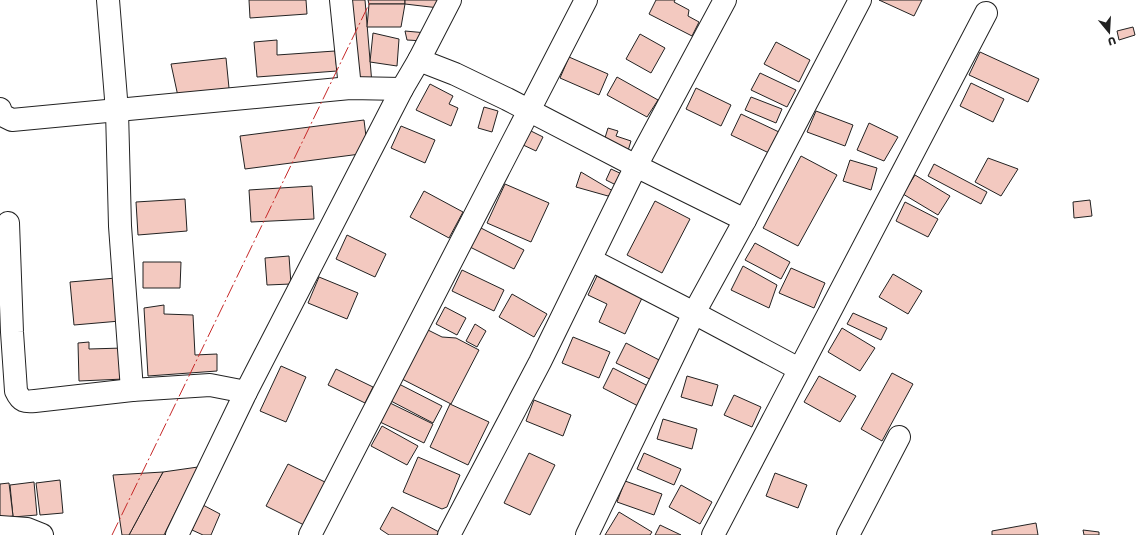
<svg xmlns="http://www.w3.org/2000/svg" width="1141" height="535" viewBox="0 0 1141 535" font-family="'Work Sans',sans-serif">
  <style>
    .building { fill: #f3c9c0; stroke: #222 }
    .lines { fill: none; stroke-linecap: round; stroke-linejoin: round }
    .minor-casing { stroke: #222; stroke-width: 24 }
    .minor { stroke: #fff; stroke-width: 22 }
    .power { stroke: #c62828; stroke-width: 1; stroke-dasharray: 14 3 2 3; stroke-linecap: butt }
  </style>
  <rect width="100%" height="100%" fill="#fff"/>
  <g class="building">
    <path d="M249,0H306L307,14L250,18Z"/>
    <path d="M347,0H365L372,84L354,83Z"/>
    <path d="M368,0H405V4H369Z"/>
    <path d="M405,0H440L439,8L405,4Z"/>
    <path d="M656,0H675L674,2L689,10L688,16L699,22L692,36L649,14Z"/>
    <path d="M879,0H922L914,16Z"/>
    <path d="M369,4H405L401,27H367Z"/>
    <path d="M1133,27L1135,35L1119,40L1117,31Z"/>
    <path d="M405,31L427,33L424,41L407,40Z"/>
    <path d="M373,33L399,39L397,66L370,62Z"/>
    <path d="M640,34L665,48L651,73L626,59Z"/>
    <path d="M277,40V55L335,51L337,71L257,77L254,42Z"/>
    <path d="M776,42L810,60L799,82L764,64Z"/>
    <path d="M980,52L1039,79L1028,102L969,75Z"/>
    <path d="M569,57L608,74L599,95L560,78Z"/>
    <path d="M226,58L230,98L179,101L171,64Z"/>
    <path d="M760,73L796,90L787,107L751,90Z"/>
    <path d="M617,77L658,100L647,117L607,95Z"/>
    <path d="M971,83L1004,99L993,122L960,106Z"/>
    <path d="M430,84L453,96L449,104L458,108L451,126L416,110Z"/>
    <path d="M696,88L731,105L721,126L686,109Z"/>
    <path d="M751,97L782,109L776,123L745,110Z"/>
    <path d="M484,107L498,111L492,132L478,128Z"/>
    <path d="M816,111L853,125L845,146L807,132Z"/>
    <path d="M741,114L779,132L769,153L731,135Z"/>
    <path d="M364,120L368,153L245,169L240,136Z"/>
    <path d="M869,123L898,137L884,161L857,150Z"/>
    <path d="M401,126L435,140L425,163L391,148Z"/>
    <path d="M608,128L618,131L616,136L631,141L627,154L604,141Z"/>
    <path d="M527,129L543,137L536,151L521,144Z"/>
    <path d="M801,156L837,175L798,246L763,228Z"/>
    <path d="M988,158L1018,169L1001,196L975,182Z"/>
    <path d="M850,160L877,168L871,190L843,181Z"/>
    <path d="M934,164L987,192L981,204L928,176Z"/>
    <path d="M611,169L624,175L618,186L606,180Z"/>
    <path d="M581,172L613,191L608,196L576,187Z"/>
    <path d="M915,175L950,196L938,215L903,194Z"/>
    <path d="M505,184L549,203L531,242L487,223Z"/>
    <path d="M312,186L314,219L251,222L249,190Z"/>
    <path d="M424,191L463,212L449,238L410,217Z"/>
    <path d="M185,199L187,231L138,235L136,202Z"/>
    <path d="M1090,200L1092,216L1074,218L1073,202Z"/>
    <path d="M655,201L690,219L662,273L627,255Z"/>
    <path d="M905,202L938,219L928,237L896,221Z"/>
    <path d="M479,227L524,250L514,269L470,247Z"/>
    <path d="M347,235L386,254L375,277L336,259Z"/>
    <path d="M755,243L790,262L781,279L745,260Z"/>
    <path d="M289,256L291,284L267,285L265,258Z"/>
    <path d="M143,262H181L180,288H143Z"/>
    <path d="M743,266L777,285L769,308L731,290Z"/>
    <path d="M791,268L825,283L814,308L779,293Z"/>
    <path d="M462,270L504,290L494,311L452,291Z"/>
    <path d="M893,274L922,291L908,314L879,297Z"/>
    <path d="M597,276L642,298L625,334L599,322L607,304L588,295Z"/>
    <path d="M319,277L358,293L347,319L308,303Z"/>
    <path d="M116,278L120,321L74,325L70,282Z"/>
    <path d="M512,294L547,314L534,337L499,317Z"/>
    <path d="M164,305V314L193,315L195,355L217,354V371L148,376L144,308Z"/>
    <path d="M445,307L466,318L457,335L436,324Z"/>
    <path d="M853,313L887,328L881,340L847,324Z"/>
    <path d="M475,324L486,331L477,347L466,341Z"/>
    <path d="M842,328L875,348L860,371L828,352Z"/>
    <path d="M426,329L442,337L456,338L479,350L451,404L400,378Z"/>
    <path d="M573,337L610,352L599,378L562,363Z"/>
    <path d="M89,342V349L123,348L124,379L79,381L78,343Z"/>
    <path d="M626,343L665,363L656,382L616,363Z"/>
    <path d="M281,366L306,377L286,422L260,411Z"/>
    <path d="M613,368L650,387L640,407L603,388Z"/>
    <path d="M336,369L373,387L365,403L328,385Z"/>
    <path d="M892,373L913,384L882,441L861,429Z"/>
    <path d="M687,376L718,385L712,406L681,397Z"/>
    <path d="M819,376L856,396L840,422L804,402Z"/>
    <path d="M397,383L442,406L433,423L389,400Z"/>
    <path d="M734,395L761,407L752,427L724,415Z"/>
    <path d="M534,400L571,415L563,436L526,421Z"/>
    <path d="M390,403L433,424L424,443L380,422Z"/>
    <path d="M450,404L489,422L468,465L430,447Z"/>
    <path d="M663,419L697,429L692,449L657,439Z"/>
    <path d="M382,426L418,446L407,465L371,446Z"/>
    <path d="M529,453L555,465L530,515L504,503Z"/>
    <path d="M644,453L681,469L674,485L637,469Z"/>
    <path d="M418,457L460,475L447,507L442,509L403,492Z"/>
    <path d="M288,464L329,484L308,527L266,506Z"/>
    <path d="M198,467L164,535H129L163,472Z"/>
    <path d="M163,472L129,535H122L113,475Z"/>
    <path d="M775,473L807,485L798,508L766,496Z"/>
    <path d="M60,480L63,513L40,515L36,483Z"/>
    <path d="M625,481L662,494L654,515L617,502Z"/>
    <path d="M34,482L37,515L13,517L10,485Z"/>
    <path d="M9,483L13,516L0,518V484Z"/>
    <path d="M681,485L712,502L700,524L669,507Z"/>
    <path d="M203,505L220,514L211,535H203L192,530Z"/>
    <path d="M392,507L439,532L437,535H389L380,529Z"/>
    <path d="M619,512L652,532L650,535H605Z"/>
    <path d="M1036,523L1038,535H992V531Z"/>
    <path d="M660,525L681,535H655Z"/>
    <path d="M1083,530L1099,532V535H1084Z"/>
  </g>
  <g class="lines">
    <defs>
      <g id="minor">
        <path d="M108,0L117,111L120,226L132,390"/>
        <path d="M341,0L350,88"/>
        <path d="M450,0L419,60L455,74L507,99L636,166L745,220"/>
        <path d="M0,109L2,115L12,120L350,88L402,89"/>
        <path d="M8,223L12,332L16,391C21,402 25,402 35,401L132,390L210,385L246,392"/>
        <path d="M591,260L694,313L799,369"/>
        <path d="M0,527L27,529L42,535"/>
        <path d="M177,535L246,392L402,89L419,60"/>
        <path d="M310,535L586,0"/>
        <path d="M449,535L540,362L636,166L725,0"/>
        <path d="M587,535L694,313L745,220L860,0"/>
        <path d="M713,535L986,13"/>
        <path d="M848,535L899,437"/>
      </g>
    </defs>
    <use href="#minor" class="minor-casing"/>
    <use href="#minor" class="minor"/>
    <path class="power" d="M112,535L371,0"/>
  </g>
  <g transform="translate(1109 32) rotate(162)" stroke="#ffffff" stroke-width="3" paint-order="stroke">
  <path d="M0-3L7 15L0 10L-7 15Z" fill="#222222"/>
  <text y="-6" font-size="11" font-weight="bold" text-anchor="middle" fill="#222222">U</text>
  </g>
</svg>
